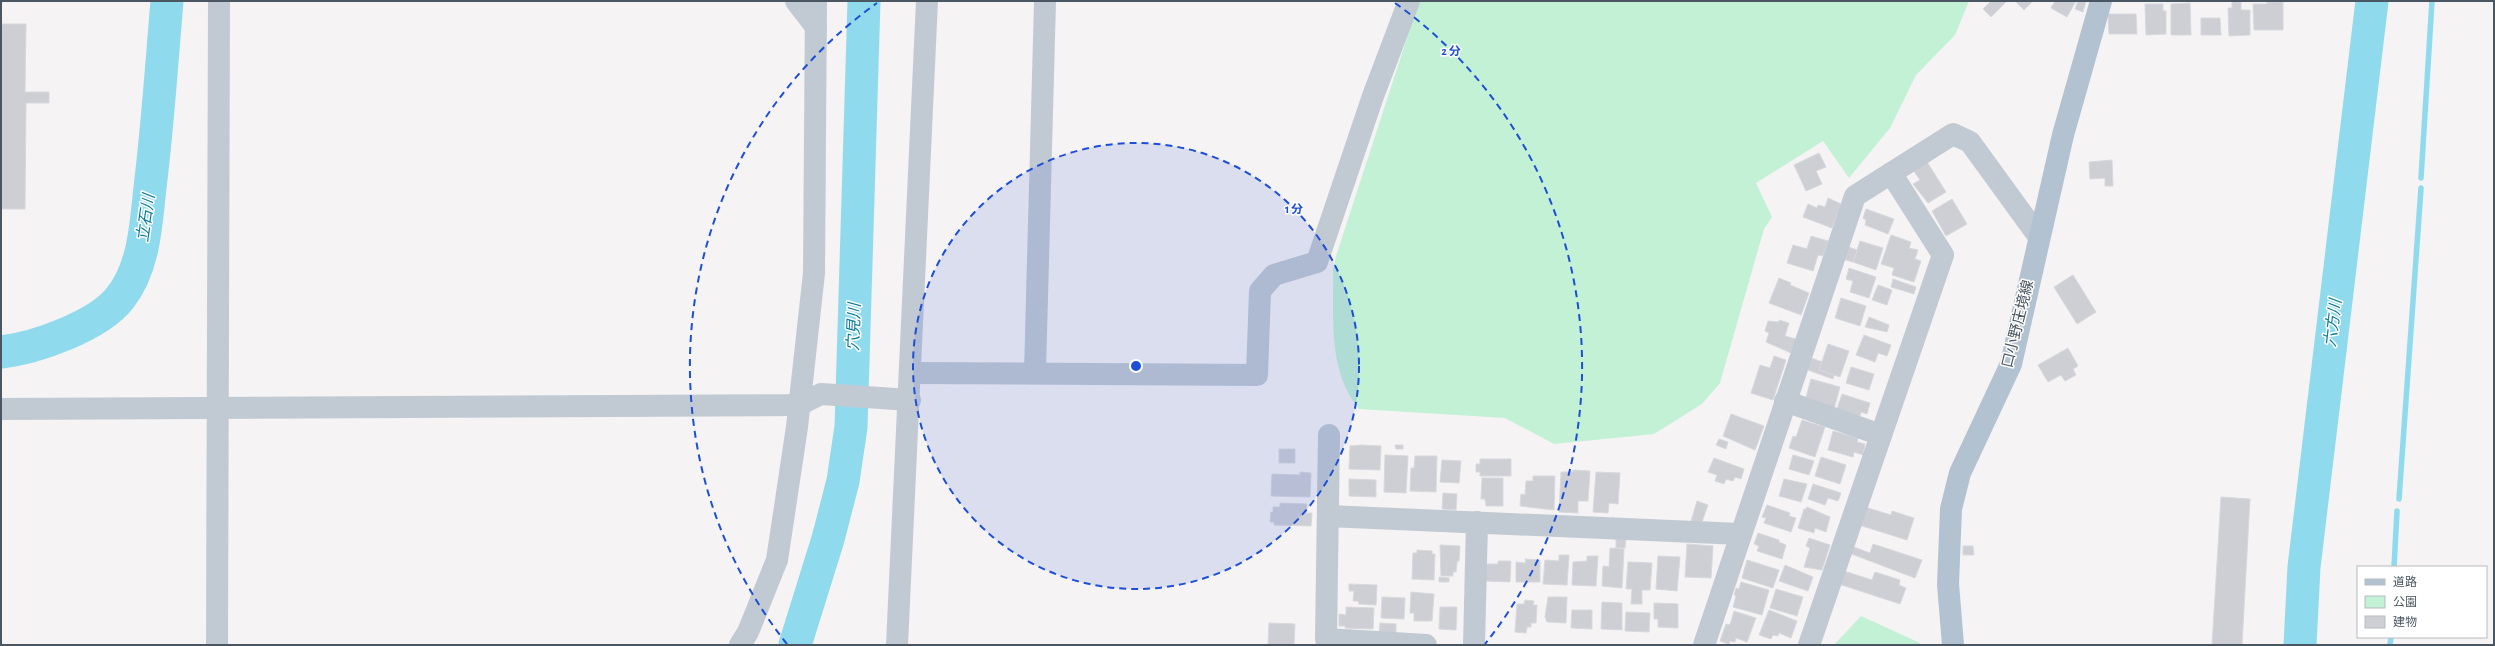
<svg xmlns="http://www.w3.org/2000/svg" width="2495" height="646" viewBox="0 0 2495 646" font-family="'Alegreya Sans','Noto Sans JP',sans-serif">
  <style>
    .green { fill: #c3f1d5 }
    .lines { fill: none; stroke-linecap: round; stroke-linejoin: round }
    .stream { stroke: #90daee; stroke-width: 5.5 }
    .river { stroke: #90daee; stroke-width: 33 }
    .building { fill: #cdcfd5; stroke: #d7d9de }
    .minor { stroke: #c1cad2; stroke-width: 22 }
    .major { stroke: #b3c2d1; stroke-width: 22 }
    .ring { fill: none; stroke: #1d4ed8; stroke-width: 2; stroke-dasharray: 7 5 }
    .labels { text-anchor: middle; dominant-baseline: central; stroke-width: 3; stroke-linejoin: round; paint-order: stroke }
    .street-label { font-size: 15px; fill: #4a5661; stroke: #fff }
    .water-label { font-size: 16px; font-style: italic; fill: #0c7c9b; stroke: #fff }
    .centre { fill: #1d4ed8; stroke: #fff; stroke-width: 2 }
    .ring-label { font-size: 12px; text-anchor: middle; font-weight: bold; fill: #1d4ed8; stroke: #fff; stroke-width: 3; stroke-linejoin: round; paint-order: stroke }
  </style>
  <rect width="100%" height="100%" fill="#f5f3f3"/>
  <g class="green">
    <path d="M1419,1H1969L1955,35L1916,75L1890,128L1849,178L1823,141L1756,183L1772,217L1764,229L1720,383L1702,404L1654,434L1554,444L1505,418L1359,409C1327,370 1334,317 1333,269L1336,256Z"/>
    <path d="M1861,616L1920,643L1919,645H1834Z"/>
  </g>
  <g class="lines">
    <g class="stream">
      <path d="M2421,178L2432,1"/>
      <path d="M2399,499L2421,188"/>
      <path d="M2394,567L2397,511"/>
      <path d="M2390,645L2391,637"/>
    </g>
    <g class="river">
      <path d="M1,352C36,348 98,326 120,298C146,265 146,219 151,179C158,120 162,60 167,1"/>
      <path d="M795,645L828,539L843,481L851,427L864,1"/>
      <path d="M2300,645L2304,567L2372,1"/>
    </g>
  </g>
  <g class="building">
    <path d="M1991,1H2007L1991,17L1983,9Z"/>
    <path d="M2015,1H2033L2024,10Z"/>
    <path d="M2055,1H2076L2067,17L2051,8Z"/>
    <path d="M2078,1H2086L2083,12L2075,9Z"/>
    <path d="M2232,2H2241V10H2250V35L2229,36L2228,8H2232Z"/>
    <path d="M2267,2H2283V30H2254L2253,4H2267Z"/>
    <path d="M2190,3L2191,35H2171V4Z"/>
    <path d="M2145,4H2163V11H2166V34L2146,35Z"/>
    <path d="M2108,14H2136L2137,34H2109Z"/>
    <path d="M2201,18H2220L2221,35H2201Z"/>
    <path d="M1,24H26L25,92H49V103H26L25,209H1Z"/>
    <path d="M1819,153L1826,167L1816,171L1822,184L1806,191L1794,165Z"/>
    <path d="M2112,160L2113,186H2105V178L2090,179L2089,162Z"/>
    <path d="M1927,162L1946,192L1928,203L1913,184L1920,180L1913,170Z"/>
    <path d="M1828,198L1841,204L1832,228L1803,217L1808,204L1817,208L1818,205L1825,207Z"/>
    <path d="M1952,199L1967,224L1946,236L1932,211Z"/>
    <path d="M1866,209L1894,219L1888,234L1865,225L1866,220L1863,218Z"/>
    <path d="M1891,235L1911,242L1909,248L1918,250L1915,259L1921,261L1914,282L1892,275L1894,268L1881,264Z"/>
    <path d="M1811,236L1828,241L1823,256L1818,255L1813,271L1787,263L1793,245L1807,249Z"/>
    <path d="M1860,241L1883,248L1876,270L1853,262Z"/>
    <path d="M1846,246L1857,250L1853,262L1842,259Z"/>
    <path d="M1849,268L1876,277L1869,298L1850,292L1853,281L1846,279Z"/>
    <path d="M2073,275L2096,312L2077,324L2054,287Z"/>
    <path d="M1779,278L1791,283L1790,285L1809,293L1801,315L1769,303Z"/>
    <path d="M1893,279L1916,287L1914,294L1891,287Z"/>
    <path d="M1878,285L1892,290L1887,305L1872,300Z"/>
    <path d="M1841,298L1866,306L1860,326L1835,318Z"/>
    <path d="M1869,317L1889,325L1887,332L1865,327Z"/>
    <path d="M1779,320L1789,323L1785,336L1796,339L1791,353L1766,342L1769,333L1765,331L1768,321L1779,322Z"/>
    <path d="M1864,335L1891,345L1887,356L1878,353L1875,362L1856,355Z"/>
    <path d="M1828,344L1849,351L1840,377L1819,370Z"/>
    <path d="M2068,348L2078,366L2073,369L2076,375L2065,381L2061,375L2048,382L2038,365Z"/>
    <path d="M1774,356L1786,360L1773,400L1751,393L1760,365L1770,368Z"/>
    <path d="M1809,357L1822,362L1819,370L1834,375L1833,379L1805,369Z"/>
    <path d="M1851,367L1874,374L1869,390L1846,383Z"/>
    <path d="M1811,379L1840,387L1834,409L1805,401Z"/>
    <path d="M1842,394L1870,403L1867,414L1861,412L1860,416L1837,409Z"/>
    <path d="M1731,414L1764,426L1755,450L1723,436Z"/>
    <path d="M1802,420L1825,427L1815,457L1789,448L1793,436L1796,437Z"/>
    <path d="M1833,431L1858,438L1857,442L1865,444L1863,455L1854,452L1853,457L1828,450Z"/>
    <path d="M1719,439L1728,442L1726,449L1716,445Z"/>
    <path d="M1361,445L1381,446L1380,470L1349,469L1350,446Z"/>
    <path d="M1395,445H1403V449H1396Z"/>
    <rect x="1279" y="449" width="16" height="14"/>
    <path d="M1385,455L1408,456L1406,493L1384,492Z"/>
    <path d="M1793,455L1814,461L1809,475L1789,469Z"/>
    <path d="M1415,456H1437L1436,492L1410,491L1411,468H1414Z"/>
    <path d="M1821,457L1846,465L1840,484L1815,476Z"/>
    <path d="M1714,458L1744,469L1741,479L1735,477L1733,481L1726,479L1724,484L1715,481L1717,475L1708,472Z"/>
    <path d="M1480,459H1511V476H1480V472H1476V464H1480Z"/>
    <path d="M1442,460L1461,461L1459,483L1440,482Z"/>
    <path d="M1573,470L1590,471L1588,501H1578V513L1559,512L1561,472H1573Z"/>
    <path d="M1300,472L1311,473L1310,497L1271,496L1272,474L1300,475Z"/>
    <path d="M1596,472L1620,473L1618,504L1609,503L1608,513L1593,512Z"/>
    <path d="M1533,476H1555L1554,510L1520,506L1521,494L1525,495L1526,481H1533Z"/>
    <path d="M1482,478H1503V506H1486L1485,499H1481Z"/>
    <path d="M1349,479L1376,480V497L1349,496Z"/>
    <path d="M1784,479L1807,484L1801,502L1779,496Z"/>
    <path d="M1813,484L1841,493L1838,501L1828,498L1825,505L1808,499Z"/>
    <path d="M1443,493L1457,494L1456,510L1442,509Z"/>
    <path d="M2221,497L2250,499L2242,645H2212Z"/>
    <path d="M1697,501L1708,505L1702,522L1691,521Z"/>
    <path d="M1280,503L1307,504L1306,513H1312L1311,526L1274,525V522H1270L1271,512H1273V507H1280Z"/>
    <path d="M1767,505L1790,513L1789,516L1796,518L1791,532L1764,523L1766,518L1762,517Z"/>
    <path d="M1807,507L1830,517L1826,532L1815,528L1814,533L1798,528L1804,509H1806Z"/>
    <path d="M1865,507L1891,515L1892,511L1914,518L1907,540L1859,525Z"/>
    <path d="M1758,533L1779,540V542L1786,545L1782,559L1757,551L1759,546L1754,544Z"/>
    <path d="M1626,537L1625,548H1616V539Z"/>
    <path d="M1809,538L1830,545L1822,570L1804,567L1810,548L1806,546Z"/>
    <path d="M1687,544L1713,546L1711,578L1685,577Z"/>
    <path d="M1873,544L1922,560L1915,578L1849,553L1851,546L1870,553Z"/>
    <path d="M1440,545L1460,546L1459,561L1457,562L1456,572H1453V576H1441Z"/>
    <path d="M1963,546H1973L1974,555H1963Z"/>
    <path d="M1610,548L1624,549L1622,588L1602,586L1603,566L1609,567Z"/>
    <path d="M1417,550L1432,551V554H1435L1434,580L1412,579L1413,553H1417Z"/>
    <path d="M1559,555H1569L1567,585L1543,584L1545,560L1559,561Z"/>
    <path d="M1587,556H1598L1596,586L1572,585L1573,562L1587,561Z"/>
    <path d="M1658,556L1680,557L1677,591L1656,589Z"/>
    <path d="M1525,559L1540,560V582H1516V562L1526,563Z"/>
    <path d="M1747,560L1779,570L1773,588L1742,578Z"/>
    <path d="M1498,561H1511L1510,582L1485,581V564H1498Z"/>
    <path d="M1628,562L1652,563L1650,590H1642V604H1631L1632,589H1626Z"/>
    <path d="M1785,565L1813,577L1808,591L1779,581Z"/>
    <path d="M1844,571L1872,580L1875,572L1900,580L1899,585L1906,588L1900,604L1839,584Z"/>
    <path d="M1439,577L1449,578V582H1439Z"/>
    <path d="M1741,582L1769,590L1762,615L1733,607L1736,596L1734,595L1736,588L1739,589Z"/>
    <path d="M1349,584L1377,585L1376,605L1359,604L1358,601H1353L1354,591H1349Z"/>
    <path d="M1776,589L1803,597L1797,616L1770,608Z"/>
    <path d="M1411,592L1434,594L1432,621H1414V613H1410Z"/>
    <path d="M1382,597L1405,598L1404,619L1381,618Z"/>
    <path d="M1548,597H1567L1566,623L1547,622L1545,617Z"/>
    <path d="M1525,600L1534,601L1533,605H1537L1536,623H1531V627H1527L1526,633L1515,632L1517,604H1524Z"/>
    <path d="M1602,602L1622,603V630L1601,629Z"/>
    <path d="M1654,603L1678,604V628L1658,627V619H1654Z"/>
    <path d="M1346,607L1374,608L1373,629L1345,628V626H1339V614L1346,615Z"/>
    <path d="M1440,607H1457L1456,630L1439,629Z"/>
    <path d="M1572,610H1592V629L1571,628Z"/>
    <path d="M1769,610L1797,621L1791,638L1779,633L1778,636L1773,635L1771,639L1759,635Z"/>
    <path d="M1734,611L1756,618L1747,642L1736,638L1735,642L1730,641L1729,644L1720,641L1726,624L1730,625Z"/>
    <path d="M1626,612L1650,613L1649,632L1625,631Z"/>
    <path d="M1269,623L1295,624L1294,645H1268Z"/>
    <path d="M1380,623L1396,624V636L1379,635Z"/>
  </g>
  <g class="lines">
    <g class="minor">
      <path d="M796,1L816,27"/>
      <path d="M1035,372L1045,1"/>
      <path d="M911,373L1257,375L1260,291L1274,275L1317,262L1373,96L1409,1"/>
      <path d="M1785,401L1881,435"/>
      <path d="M1,409L799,405L821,394L910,400"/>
      <path d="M1329,435L1326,639L1426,645"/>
      <path d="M1328,516L1740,534"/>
      <path d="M217,645L219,1"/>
      <path d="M740,645L748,632L777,560L797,427L814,273L816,1"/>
      <path d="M897,645L927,1"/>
      <path d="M1474,645L1477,522"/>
      <path d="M1704,645L1855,196L1953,134L1970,142L2039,237"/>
      <path d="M1809,645L1943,255L1891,173"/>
    </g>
    <path class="major" d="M1953,645L1948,584L1951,509L1960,473L2011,364L2063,135L2101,1"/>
  </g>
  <circle cx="1136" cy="366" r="223" fill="#1d4ed8" fill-opacity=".12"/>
  <g class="ring">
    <circle cx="1136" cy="366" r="223"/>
    <path d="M787 644A446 446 0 0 1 877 3M1395 3A446 446 0 0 1 1485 644"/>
  </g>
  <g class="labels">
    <g class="street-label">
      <text transform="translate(2018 324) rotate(-76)">口小野庄境線</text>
    </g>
    <g class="water-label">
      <text transform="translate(146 218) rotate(-82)">立石川</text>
      <text transform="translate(2333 323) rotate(-83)">六方川</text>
      <text transform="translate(854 327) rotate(-88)">穴見川</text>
    </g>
  </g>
  <circle cx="1136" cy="366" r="6" class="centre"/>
  <g class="ring-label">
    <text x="1451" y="55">2 分</text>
    <text x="1294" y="213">1 分</text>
  </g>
  <rect width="2495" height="646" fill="none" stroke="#4a5661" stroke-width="4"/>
  <rect x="2357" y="566" width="130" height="72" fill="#ffffff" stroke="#b7bbc0"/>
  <rect x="2365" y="579" width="20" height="6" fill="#b3c2d1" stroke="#b7bbc0"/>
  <text x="2393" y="586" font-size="12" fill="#4a5661">道路</text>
  <rect x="2365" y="596" width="20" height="12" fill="#c3f1d5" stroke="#b7bbc0"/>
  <text x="2393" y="606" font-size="12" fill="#4a5661">公園</text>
  <rect x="2365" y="616" width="20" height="12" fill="#cdcfd5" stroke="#b7bbc0"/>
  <text x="2393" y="626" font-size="12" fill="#4a5661">建物</text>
</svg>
